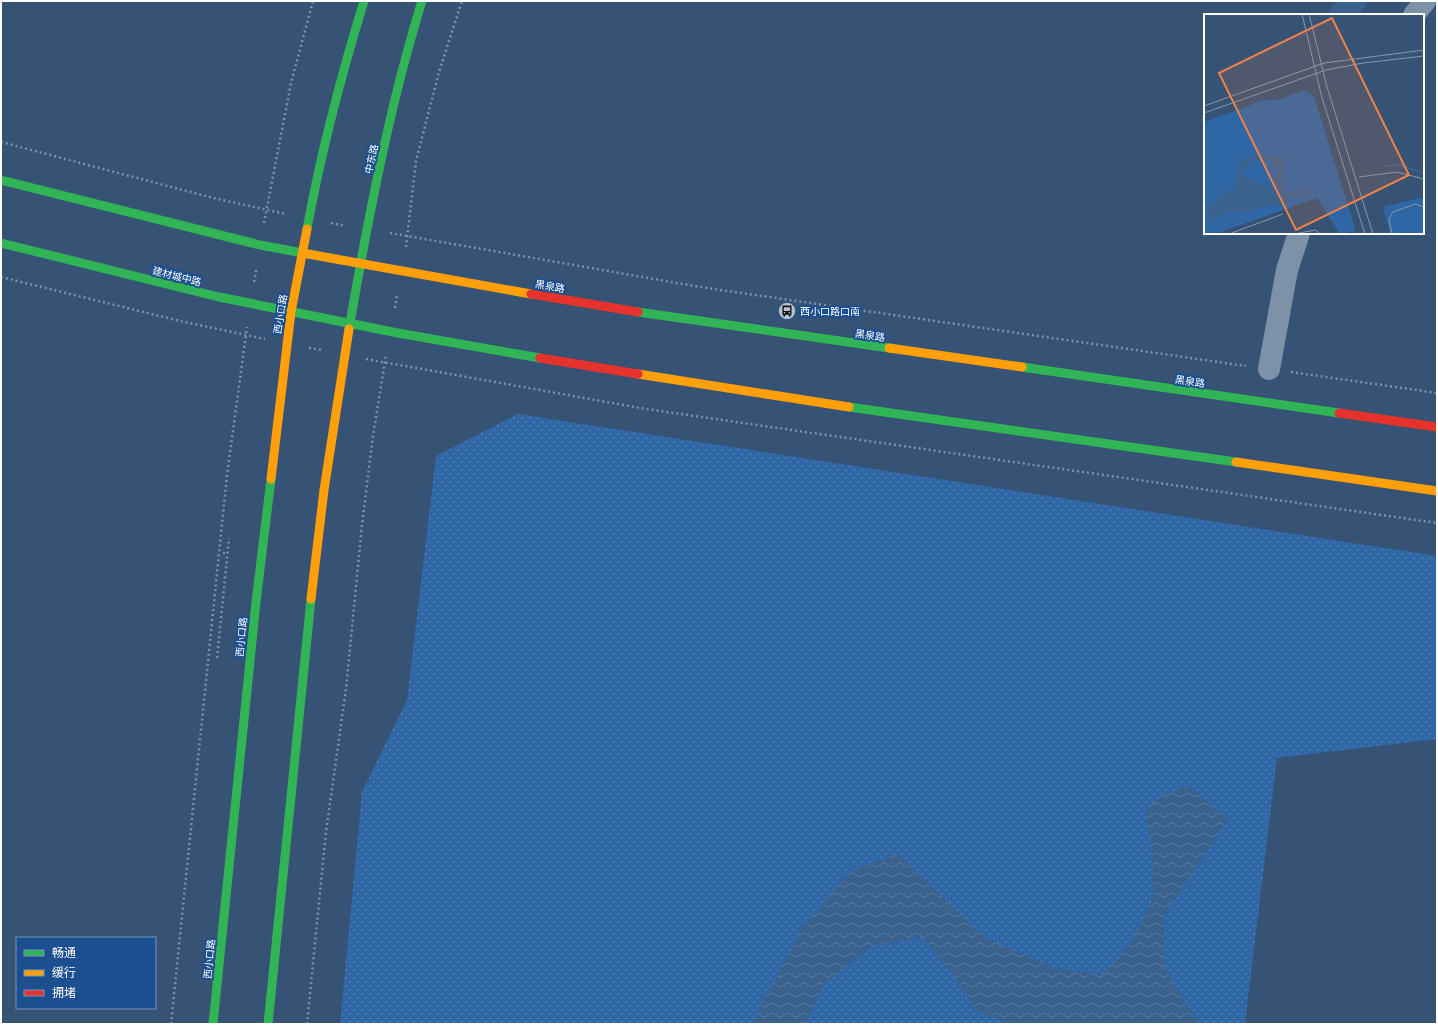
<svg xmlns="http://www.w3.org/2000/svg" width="1438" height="1025" viewBox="0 0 1438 1025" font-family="Inter,'Noto Sans SC',sans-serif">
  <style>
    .park { fill: url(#park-dots) }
    .water { fill: url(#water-waves) }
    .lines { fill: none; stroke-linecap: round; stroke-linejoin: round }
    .canal { stroke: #3b618d; stroke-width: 25 }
    .path { stroke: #7d92a8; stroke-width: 2.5; stroke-dasharray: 2 3; stroke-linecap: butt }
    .street { stroke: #7d92a8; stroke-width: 22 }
    .fast { stroke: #30b455; stroke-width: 9 }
    .slow { stroke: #ff9f0a; stroke-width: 9 }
    .jam { stroke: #e5322d; stroke-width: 9 }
    .labels { text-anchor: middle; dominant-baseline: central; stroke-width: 4; stroke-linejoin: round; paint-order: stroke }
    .street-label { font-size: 10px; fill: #fff; stroke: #1b4f8f }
    .poi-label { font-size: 10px; fill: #fff; stroke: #1b4f8f; text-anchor: start }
    .inset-river { fill: none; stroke: #3b618d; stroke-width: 2 }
    .inset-road { fill: none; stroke: #8697ac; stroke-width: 1 }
    .view { fill: #ee8249; fill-opacity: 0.15; stroke: #ee8249; stroke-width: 2 }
    .inset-edge { fill: none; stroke: #fff; stroke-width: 2 }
  </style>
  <defs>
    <pattern id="park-dots" width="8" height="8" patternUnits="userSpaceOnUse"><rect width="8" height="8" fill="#2f66a5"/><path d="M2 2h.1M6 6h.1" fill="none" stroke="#4e7db2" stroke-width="1.8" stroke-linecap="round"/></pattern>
    <pattern id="water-waves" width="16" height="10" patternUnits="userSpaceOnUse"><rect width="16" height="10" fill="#3b618d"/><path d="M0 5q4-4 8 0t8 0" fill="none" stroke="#58799e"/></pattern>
  </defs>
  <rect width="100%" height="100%" fill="#365274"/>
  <path class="park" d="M518,414L1437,556V739L1277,758L1245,1024H340L362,792L407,700L436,456Z"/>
  <path class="water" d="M1189,787L1228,819L1163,917L1165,969L1198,1024H1010L976,1010L954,976L922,937L871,946L823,985L805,1024H754L760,1007L802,929L851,871L898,854L984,937L1051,968L1102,975L1122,955L1140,928L1154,896L1152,852L1146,809L1166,793Z"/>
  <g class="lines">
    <path class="canal" d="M1341,15L1354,1"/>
    <g class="path">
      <path d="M1,142L213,198L286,214"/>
      <path d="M264,223L291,83L313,1"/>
      <path d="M331,223L345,226"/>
      <path d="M390,233L700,287L1246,366"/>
      <path d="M406,247L416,161L439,72L462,1"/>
      <path d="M1,277L180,321L265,339"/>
      <path d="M254,282L257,267"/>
      <path d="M395,308L397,294"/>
      <path d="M309,348L322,350"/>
      <path d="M366,359L646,409L1437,523"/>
      <path d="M1291,372L1437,393"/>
      <path d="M223,553H227"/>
      <path d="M217,658L229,538"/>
      <path d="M171,1024L227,475L247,327"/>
      <path d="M307,1024L326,832L346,689L362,525L373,436L386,355"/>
    </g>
    <g class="street">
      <path d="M1414,15L1425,1"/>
      <path d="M1269,369L1287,270L1299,233"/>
    </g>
    <g class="fast">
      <path d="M1,180L260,245L308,254"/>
      <path d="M307,229C321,152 341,76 364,1"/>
      <path d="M1,243L219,297L398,333L540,358"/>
      <path d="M638,312L889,348"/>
      <path d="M349,329C368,219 389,108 422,1"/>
      <path d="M1022,367L1339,413"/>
      <path d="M849,407L1236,462"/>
      <path d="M213,1024L256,602L271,479"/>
      <path d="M268,1024L311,599"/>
    </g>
    <g class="slow">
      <path d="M308,254L531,294"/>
      <path d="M889,348L1022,367"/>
      <path d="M638,374L849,407"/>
      <path d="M1236,462L1437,491"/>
      <path d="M271,479L291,312L307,229"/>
      <path d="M311,599L324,490L349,329"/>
    </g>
    <g class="jam">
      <path d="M531,294L638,312"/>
      <path d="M540,358L638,374"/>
      <path d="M1339,413L1437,427"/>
    </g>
  </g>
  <defs>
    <symbol id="bus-disc" viewBox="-11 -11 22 22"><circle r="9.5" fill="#b9c2ce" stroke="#1b4f8f"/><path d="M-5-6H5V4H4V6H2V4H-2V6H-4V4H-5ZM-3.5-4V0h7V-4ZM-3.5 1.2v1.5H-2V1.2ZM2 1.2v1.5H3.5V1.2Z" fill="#111"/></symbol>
  </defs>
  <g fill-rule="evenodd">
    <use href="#bus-disc" x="777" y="301" width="20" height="20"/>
  </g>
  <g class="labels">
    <g class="street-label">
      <text transform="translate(371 159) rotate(-77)">中东路</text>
      <text transform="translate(177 276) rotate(14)">建材城中路</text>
      <text transform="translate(550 286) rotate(10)">黑泉路</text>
      <text transform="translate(280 314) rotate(-81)">西小口路</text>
      <text transform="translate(870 335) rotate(8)">黑泉路</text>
      <text transform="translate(1190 381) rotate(8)">黑泉路</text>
      <text transform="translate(241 637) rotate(-84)">西小口路</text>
      <text transform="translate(209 959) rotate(-84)">西小口路</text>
    </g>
    <g class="poi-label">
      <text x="800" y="311">西小口路口南</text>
    </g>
  </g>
  <g transform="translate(1204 14)">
    <rect width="220" height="220" fill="#365274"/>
    <path d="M220,183V220H186L179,193Z" fill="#2f66a5"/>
    <path d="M101,76L110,83L152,217L136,220L113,184L11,220H0V108L60,86H73Z" fill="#2f66a5"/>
    <path d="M58,141L78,144L82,148L78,162L80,177L91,178L100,173L105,176L104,182L89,180L78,192H59L44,199H18L0,215L6,204L3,194L22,177H30L35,149L40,144ZM46,147H64L71,150L74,155L69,170L64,173L41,163L39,157Z" fill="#3b618d" fill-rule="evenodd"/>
    <path class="inset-river" d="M182,152L196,151L220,159"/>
    <path class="inset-road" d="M98,0L118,84L161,220M105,0L123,73L169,220M0,92L120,49L220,36M0,99L122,56L159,49L220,42M155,163L193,158L220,165M95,219L112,216L116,220M25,220L79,200M188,220L185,205L189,198L211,190L220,193"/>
    <path class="view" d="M128,4L205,161L92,216L15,59Z"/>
    <rect width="220" height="220" class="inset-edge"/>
  </g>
  <rect width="1438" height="1025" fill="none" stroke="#ffffff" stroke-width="4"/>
  <rect x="16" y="937" width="140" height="72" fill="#1b4f8f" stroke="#7695bc"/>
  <rect x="24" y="950" width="20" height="6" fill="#30b455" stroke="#7695bc"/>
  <text x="52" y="957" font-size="12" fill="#ffffff">畅通</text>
  <rect x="24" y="970" width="20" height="6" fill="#ff9f0a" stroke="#7695bc"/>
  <text x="52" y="977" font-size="12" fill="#ffffff">缓行</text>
  <rect x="24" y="990" width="20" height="6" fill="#e5322d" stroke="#7695bc"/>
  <text x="52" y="997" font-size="12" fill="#ffffff">拥堵</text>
</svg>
